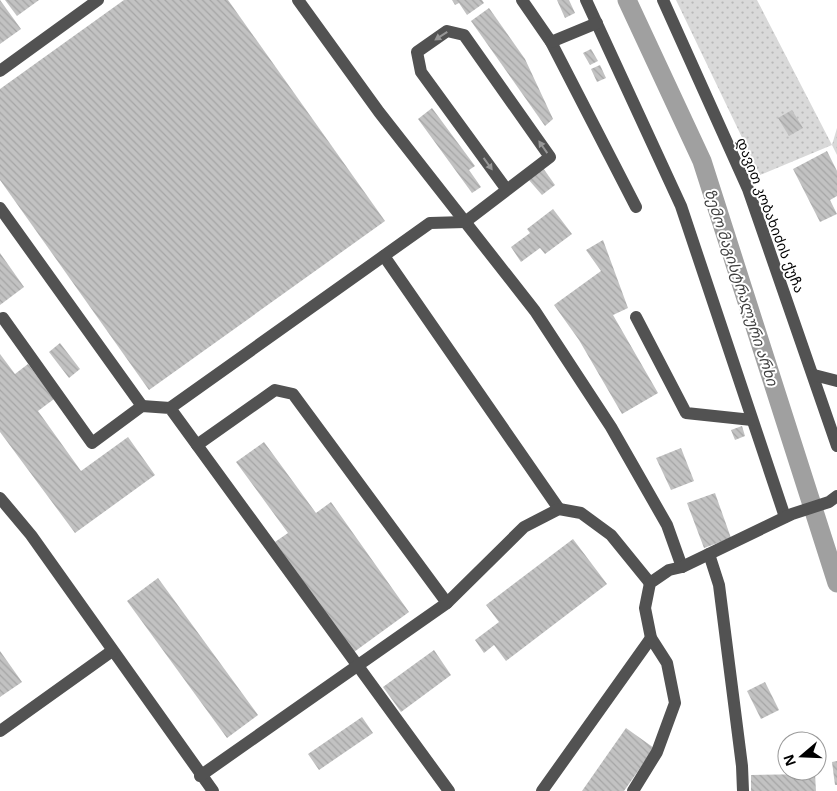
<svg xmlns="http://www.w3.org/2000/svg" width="837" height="791" viewBox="0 0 837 791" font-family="'Open Sans','Noto Sans Georgian',sans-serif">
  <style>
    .grass { fill: url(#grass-dots) }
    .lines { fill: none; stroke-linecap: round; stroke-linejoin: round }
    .canal { stroke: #a0a0a0; stroke-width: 19 }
    .building { fill: url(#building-back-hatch) }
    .minor { stroke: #525252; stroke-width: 12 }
    .oneway { fill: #979797 }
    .labels { text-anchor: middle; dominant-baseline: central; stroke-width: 4; stroke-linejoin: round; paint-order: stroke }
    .street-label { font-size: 14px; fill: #000; stroke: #fff }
    .water-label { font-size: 15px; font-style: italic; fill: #414141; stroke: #fff }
  </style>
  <defs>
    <pattern id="grass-dots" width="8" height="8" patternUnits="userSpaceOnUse" patternTransform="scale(1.25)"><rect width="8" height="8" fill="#d9d9d9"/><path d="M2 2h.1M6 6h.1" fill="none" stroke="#b8b8b8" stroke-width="1.8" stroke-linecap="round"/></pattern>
    <pattern id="building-back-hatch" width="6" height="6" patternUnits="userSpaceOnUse" patternTransform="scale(1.25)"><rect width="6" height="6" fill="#c2c2c2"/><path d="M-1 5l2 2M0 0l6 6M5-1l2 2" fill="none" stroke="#a5a5a5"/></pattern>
  </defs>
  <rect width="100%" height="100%" fill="#fff"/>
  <path class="grass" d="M676,0H757L832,145L837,128V155L832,145L760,175Z"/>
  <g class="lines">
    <path class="canal" d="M627,0L702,161L837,583"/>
  </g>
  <g class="building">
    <path d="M0,0L21,29L0,44Z"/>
    <path d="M5,0H39L17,16Z"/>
    <path d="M124,0H228L385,221L149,390L0,180V89Z"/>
    <path d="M452,0H482L484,3L467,15L459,3L455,5Z"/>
    <path d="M557,0H569L575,13L565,18Z"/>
    <path d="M489,8L525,59L553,119L545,126L471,21Z"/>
    <path d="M591,49L598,61L590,65L583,53Z"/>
    <path d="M600,65L606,78L597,82L591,69Z"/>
    <path d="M432,108L475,166L469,170L481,187L472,193L418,119Z"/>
    <path d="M792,110L803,128L789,136L778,118Z"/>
    <path d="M827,151L837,171V196L830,200L837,214L820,222L793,169Z"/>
    <path d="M543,168L555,185L542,195L528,179Z"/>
    <path d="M553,209L572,234L545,254L540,248L521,262L511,247L530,233L527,229Z"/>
    <path d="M603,240L628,308L613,315L658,393L622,414L579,340L554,305L601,271L586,250Z"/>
    <path d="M0,253L24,287L0,305Z"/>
    <path d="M60,343L80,369L69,378L49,352Z"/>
    <path d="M0,354L15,374L28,364L54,399L38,411L81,471L128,437L155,475L75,533L0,432Z"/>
    <path d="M742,426L745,436L735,440L731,430Z"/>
    <path d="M264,442L316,513L331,502L409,612L354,652L275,542L288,533L236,462Z"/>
    <path d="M681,448L694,481L671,490L656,458Z"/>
    <path d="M715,493L731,538L704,548L687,503Z"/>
    <path d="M573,539L607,584L506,661L494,645L484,653L475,640L499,622L486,605Z"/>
    <path d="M158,578L258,715L227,738L127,601Z"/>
    <path d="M434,650L451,675L401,712L383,687Z"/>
    <path d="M0,651L22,682L0,697Z"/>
    <path d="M765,682L779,710L761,719L747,691Z"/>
    <path d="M362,717L373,733L319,770L308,754Z"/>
    <path d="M626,728L654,748L624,791H582Z"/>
    <path d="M837,761V785H835L832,762Z"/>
    <path d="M815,774L816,791H751V775Z"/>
  </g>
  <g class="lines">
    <g class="minor">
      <path d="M298,0L379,112L535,311L611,427L667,525L682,567"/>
      <path d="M522,0L551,42L636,207"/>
      <path d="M586,0L681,206L785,517"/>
      <path d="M663,0L748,189L837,446"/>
      <path d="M551,42L597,23"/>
      <path d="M0,71L98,0"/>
      <path d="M0,208L142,406"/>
      <path d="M384,256L559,509"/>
      <path d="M636,317L686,413L752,420"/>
      <path d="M3,318L92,443L142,406L170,408L449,791"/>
      <path d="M814,375L837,381"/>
      <path d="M170,408L430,223L465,222L550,157L464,35L447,31L417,52L421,72L507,190"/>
      <path d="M197,445L275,390L293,394L447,603"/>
      <path d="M0,498L31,535L213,791"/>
      <path d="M709,554L719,585L742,766L743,791"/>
      <path d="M0,731L112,651"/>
      <path d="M200,776L447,603L524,527L559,509L581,513L611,535L650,583"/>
      <path d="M542,791L651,638"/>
      <path d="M633,791L657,752L675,703L667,663L651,638L645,608L650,583L669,570L682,567L792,514L829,502L837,496"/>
    </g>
  </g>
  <defs><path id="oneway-solid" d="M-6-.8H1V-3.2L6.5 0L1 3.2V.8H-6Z" transform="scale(1.25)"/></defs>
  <g class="oneway">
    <use href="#oneway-solid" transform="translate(441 36) rotate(147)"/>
    <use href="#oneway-solid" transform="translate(543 147) rotate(-125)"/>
    <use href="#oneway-solid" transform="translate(488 164) rotate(54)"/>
  </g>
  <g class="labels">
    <g class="street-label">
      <text transform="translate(771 215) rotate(69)">დავით კობახიძის ქუჩა</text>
    </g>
    <g class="water-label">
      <text transform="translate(742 287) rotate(72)">ზემო მაგისტრალური არხი</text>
    </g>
  </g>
  <g transform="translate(802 756) rotate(251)"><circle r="24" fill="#ffffff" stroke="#999999"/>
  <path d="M0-4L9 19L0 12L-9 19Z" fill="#000000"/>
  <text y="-8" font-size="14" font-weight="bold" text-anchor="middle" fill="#000000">N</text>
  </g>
</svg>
